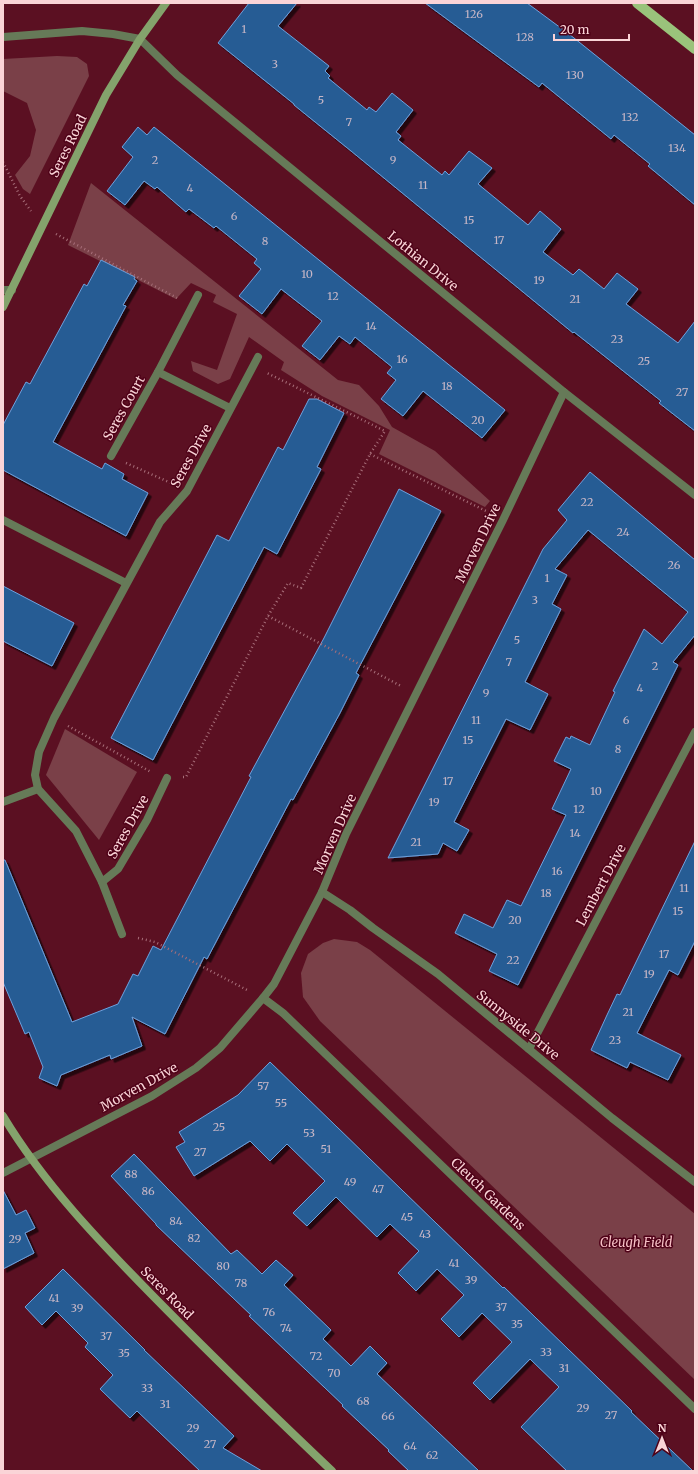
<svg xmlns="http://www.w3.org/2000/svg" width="698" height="1474" viewBox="0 0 698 1474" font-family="Merriweather,serif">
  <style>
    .green { fill: #7a4048 }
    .building { fill: #285c94; stroke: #6ca2de; filter: url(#shadow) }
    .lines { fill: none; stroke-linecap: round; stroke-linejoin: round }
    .path { stroke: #a86f7a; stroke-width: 2.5; stroke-dasharray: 1 3; stroke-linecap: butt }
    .street { stroke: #667a58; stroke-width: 8 }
    .secondary { stroke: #84a36c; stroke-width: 8 }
    .primary { stroke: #9ac37b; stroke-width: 10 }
    .labels { text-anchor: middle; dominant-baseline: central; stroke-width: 3; stroke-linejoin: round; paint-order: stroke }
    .number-label { font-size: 11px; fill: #c6b6c6 }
    .street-label { font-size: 13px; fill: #fad4d7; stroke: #4f0218 }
    .park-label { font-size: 13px; font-style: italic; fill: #f5bfc4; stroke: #4f0218 }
  </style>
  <defs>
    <filter id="shadow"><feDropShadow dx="3.5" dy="3.5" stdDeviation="0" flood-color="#0009"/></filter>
  </defs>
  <rect width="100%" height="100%" fill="#5b1022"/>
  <g class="green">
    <path d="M57,56L77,57L87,64L89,76L30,194L23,189L15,175L30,156L36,130L27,103L3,91V59Z"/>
    <path d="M91,183L338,380L359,385L379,406L392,427L435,451L490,501L485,507L379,454L390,430L322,396L281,370L284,362L249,337L230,379L218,384L193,371L191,361L217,370L237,314L213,302L216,295L191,283L176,299L68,245Z"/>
    <path d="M65,729L137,772L99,840L46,775Z"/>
    <path d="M334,939L357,942L370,950L695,1214V1380L320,1021L303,997L301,973L308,954L323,943Z"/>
  </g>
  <g class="building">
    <path d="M249,3H297L278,26L329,66L325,71L330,76L328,78L367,110L369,107L376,112L392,93L413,110L396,132L401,136L398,140L442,175L445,171L449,175L469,151L492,168L478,184L528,225L540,211L561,229L543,252L573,275L579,269L604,289L617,273L638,289L626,304L678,343L695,321V431L659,403L661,401L574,332L573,333L351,151L294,105V104L218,43Z"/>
    <path d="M425,3H527L569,34L695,135V205L648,166L650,164L614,135L611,139L542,83L539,87Z"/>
    <path d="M138,127L147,135L154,127L505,410L482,438L423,391L403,416L381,399L396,380L387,373L392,367L355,337L350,344L339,336L320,360L302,346L322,321L281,289L262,314L239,296L261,269L254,263L257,259L216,226L214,228L189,209L186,212L157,187L155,189L144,181L125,205L107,191L133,157L122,147Z"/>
    <path d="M101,260L135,277L134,279L137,281L123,305L126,306L53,442L102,469L105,463L124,474L122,479L148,493L126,536L3,470V425L26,382L30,384L84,284L87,286Z"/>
    <path d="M309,399H317L344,413L317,467L321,469L277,554L264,547L153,760L111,738L217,535L229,541L278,447L283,450Z"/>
    <path d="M590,472L695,560V635L673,662L678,665L518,985L489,971L497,954L455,933L464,914L493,928L507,900L521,906L566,815L552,809L571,769L554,761L566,737L570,739L571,736L590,745L615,692L613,691L644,629L662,644L688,612L588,530L555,569L567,575L552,604L561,609L525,682L548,694L530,730L506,719L454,822L469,830L457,851L443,843L438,854L388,858L543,549L567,520L558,510Z"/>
    <path d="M399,489L441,511L356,673L359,675L340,713L293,800L291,799L207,959L204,957L165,1034L132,1017L142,1046L111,1059L110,1055L61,1075L57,1086L39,1078L43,1067L29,1032L25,1034L3,982V860H5L72,1022L118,1004L133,974L138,976L153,946L161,950L251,777L249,776L324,638Z"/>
    <path d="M3,586L74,623L52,666L3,641Z"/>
    <path d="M695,841V941L678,975L669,970L637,1033L681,1055L668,1080L630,1062L627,1068L591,1050L607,1015L617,994L620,995Z"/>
    <path d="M270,1062L503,1288L504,1287L632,1411L631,1412L693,1471H567L521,1427L559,1387L530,1359L490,1400L473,1383L512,1342L482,1313L459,1337L441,1319L464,1295L437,1269L416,1291L398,1273L419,1251L390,1224L377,1237L336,1197L307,1226L293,1213L325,1181L287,1144L270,1161L250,1141L194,1176L176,1147L185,1142L179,1132L238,1095Z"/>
    <path d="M134,1154L231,1254L237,1250L262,1274L276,1260L293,1275L284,1285L331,1330L323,1339L351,1366L370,1346L387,1363L377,1374L479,1471H409L388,1451L389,1450L342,1406L343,1405L249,1316L251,1315L156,1225V1224L111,1176Z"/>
    <path d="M3,1190L16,1215L26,1210L35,1228L25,1233L34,1253L3,1269Z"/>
    <path d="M63,1269L145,1350H144L234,1436L223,1448L262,1471H200L137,1411L130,1418L100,1389L113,1375L85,1347L88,1343L56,1311L42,1325L25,1307Z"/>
  </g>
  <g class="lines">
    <g class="path">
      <path d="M3,162L20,196L31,211"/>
      <path d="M56,234L177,298"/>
      <path d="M370,454L488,512"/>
      <path d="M126,463L171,483"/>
      <path d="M268,616L401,686"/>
      <path d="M68,726L151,772"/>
      <path d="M183,777H186L268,616L288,583L301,588L370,454L385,431L267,373"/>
      <path d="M138,938L155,942L249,991"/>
    </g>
    <g class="street">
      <path d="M3,37L82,31L113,34L140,39L177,75L564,392L695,495"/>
      <path d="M3,290H12"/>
      <path d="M158,372L230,408"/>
      <path d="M111,456L158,372L198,295"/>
      <path d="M3,520L126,583"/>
      <path d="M3,802L38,789"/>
      <path d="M102,882L118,869L147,820L167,778"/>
      <path d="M322,892L350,910L373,928L438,974L612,1118L695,1182"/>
      <path d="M122,934L102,882L76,831L38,789L35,775L39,752L54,718L160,522L187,491L258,357"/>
      <path d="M263,998L283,1013L695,1409"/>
      <path d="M529,1049L695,732"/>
      <path d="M3,1173L152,1096L196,1068L220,1048L263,998L274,984L322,892L346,834L503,520L564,392"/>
    </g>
    <g class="secondary">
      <path d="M3,307L106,95L140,39L166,3"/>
      <path d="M3,1116C44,1184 99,1241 154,1297C212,1356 272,1414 332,1471"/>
    </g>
    <path class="primary" d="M637,3L695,49"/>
  </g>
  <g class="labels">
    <g class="number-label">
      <text x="474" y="14">126</text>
      <text x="244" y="29">1</text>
      <text x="525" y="37">128</text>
      <text x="275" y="64">3</text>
      <text x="575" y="75">130</text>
      <text x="321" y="100">5</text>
      <text x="630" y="117">132</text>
      <text x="349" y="122">7</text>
      <text x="677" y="148">134</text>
      <text x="155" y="160">2</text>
      <text x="393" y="160">9</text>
      <text x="423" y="185">11</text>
      <text x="190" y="188">4</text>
      <text x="234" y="216">6</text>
      <text x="469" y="220">15</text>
      <text x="499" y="240">17</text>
      <text x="265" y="241">8</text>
      <text x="307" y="274">10</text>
      <text x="539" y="280">19</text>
      <text x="333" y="296">12</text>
      <text x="575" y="299">21</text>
      <text x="371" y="326">14</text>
      <text x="617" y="339">23</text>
      <text x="402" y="359">16</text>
      <text x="644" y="361">25</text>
      <text x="447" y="386">18</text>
      <text x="682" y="392">27</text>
      <text x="478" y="420">20</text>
      <text x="587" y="502">22</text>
      <text x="623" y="532">24</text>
      <text x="674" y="565">26</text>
      <text x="547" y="578">1</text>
      <text x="535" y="600">3</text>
      <text x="517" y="640">5</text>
      <text x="509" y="662">7</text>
      <text x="655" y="666">2</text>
      <text x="640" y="688">4</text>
      <text x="486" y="693">9</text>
      <text x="476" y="720">11</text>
      <text x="626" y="720">6</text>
      <text x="468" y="740">15</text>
      <text x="618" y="749">8</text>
      <text x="448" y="781">17</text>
      <text x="596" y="791">10</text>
      <text x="434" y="802">19</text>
      <text x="579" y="809">12</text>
      <text x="575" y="833">14</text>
      <text x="416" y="842">21</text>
      <text x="557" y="871">16</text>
      <text x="684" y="888">11</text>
      <text x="546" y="893">18</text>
      <text x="678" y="911">15</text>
      <text x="515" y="920">20</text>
      <text x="664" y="954">17</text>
      <text x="513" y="960">22</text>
      <text x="649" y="974">19</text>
      <text x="628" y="1012">21</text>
      <text x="615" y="1040">23</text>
      <text x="263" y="1086">57</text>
      <text x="281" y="1103">55</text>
      <text x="219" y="1127">25</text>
      <text x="309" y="1133">53</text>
      <text x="326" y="1149">51</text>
      <text x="200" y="1152">27</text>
      <text x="131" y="1174">88</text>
      <text x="350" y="1182">49</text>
      <text x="378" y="1189">47</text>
      <text x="148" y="1191">86</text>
      <text x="407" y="1217">45</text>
      <text x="176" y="1221">84</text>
      <text x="425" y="1234">43</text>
      <text x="194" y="1238">82</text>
      <text x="15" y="1239">29</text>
      <text x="454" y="1263">41</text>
      <text x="223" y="1266">80</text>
      <text x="471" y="1280">39</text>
      <text x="241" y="1283">78</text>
      <text x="54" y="1298">41</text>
      <text x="501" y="1307">37</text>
      <text x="77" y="1308">39</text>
      <text x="269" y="1312">76</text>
      <text x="517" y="1324">35</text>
      <text x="286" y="1328">74</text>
      <text x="106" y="1336">37</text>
      <text x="546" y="1352">33</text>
      <text x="124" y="1353">35</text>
      <text x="316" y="1356">72</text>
      <text x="564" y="1368">31</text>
      <text x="334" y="1373">70</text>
      <text x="147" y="1388">33</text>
      <text x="363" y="1401">68</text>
      <text x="165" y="1404">31</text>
      <text x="583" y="1408">29</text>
      <text x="611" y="1415">27</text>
      <text x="388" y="1416">66</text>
      <text x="193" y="1428">29</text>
      <text x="210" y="1444">27</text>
      <text x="410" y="1446">64</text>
      <text x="432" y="1455">62</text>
    </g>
    <g class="street-label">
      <text transform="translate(68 146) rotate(-64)">Seres Road</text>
      <text transform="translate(423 261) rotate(39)">Lothian Drive</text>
      <text transform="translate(124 408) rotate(-61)">Seres Court</text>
      <text transform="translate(191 456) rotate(-61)">Seres Drive</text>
      <text transform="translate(478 543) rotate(-64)">Morven Drive</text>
      <text transform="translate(128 827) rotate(-61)">Seres Drive</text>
      <text transform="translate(335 834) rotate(-66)">Morven Drive</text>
      <text transform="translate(601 885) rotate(-62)">Lembert Drive</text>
      <text transform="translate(518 1025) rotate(39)">Sunnyside Drive</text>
      <text transform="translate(139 1087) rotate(-29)">Morven Drive</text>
      <text transform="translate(488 1194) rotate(44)">Cleuch Gardens</text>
      <text transform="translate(167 1293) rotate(45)">Seres Road</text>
    </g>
    <g class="park-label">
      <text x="636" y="1242">Cleugh Field</text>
    </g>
  </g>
  <rect width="698" height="1474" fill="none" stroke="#fad4d7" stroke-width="8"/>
  <g transform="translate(662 1438)" stroke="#4f0218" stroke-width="3" paint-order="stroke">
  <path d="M0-3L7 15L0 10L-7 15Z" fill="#fad4d7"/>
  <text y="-6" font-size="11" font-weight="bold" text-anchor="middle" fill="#fad4d7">N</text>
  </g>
  <path d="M554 34v6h75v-6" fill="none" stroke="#fad4d7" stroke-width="2"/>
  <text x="560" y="34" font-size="12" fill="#fad4d7" stroke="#4f0218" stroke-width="3" paint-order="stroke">20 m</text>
</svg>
